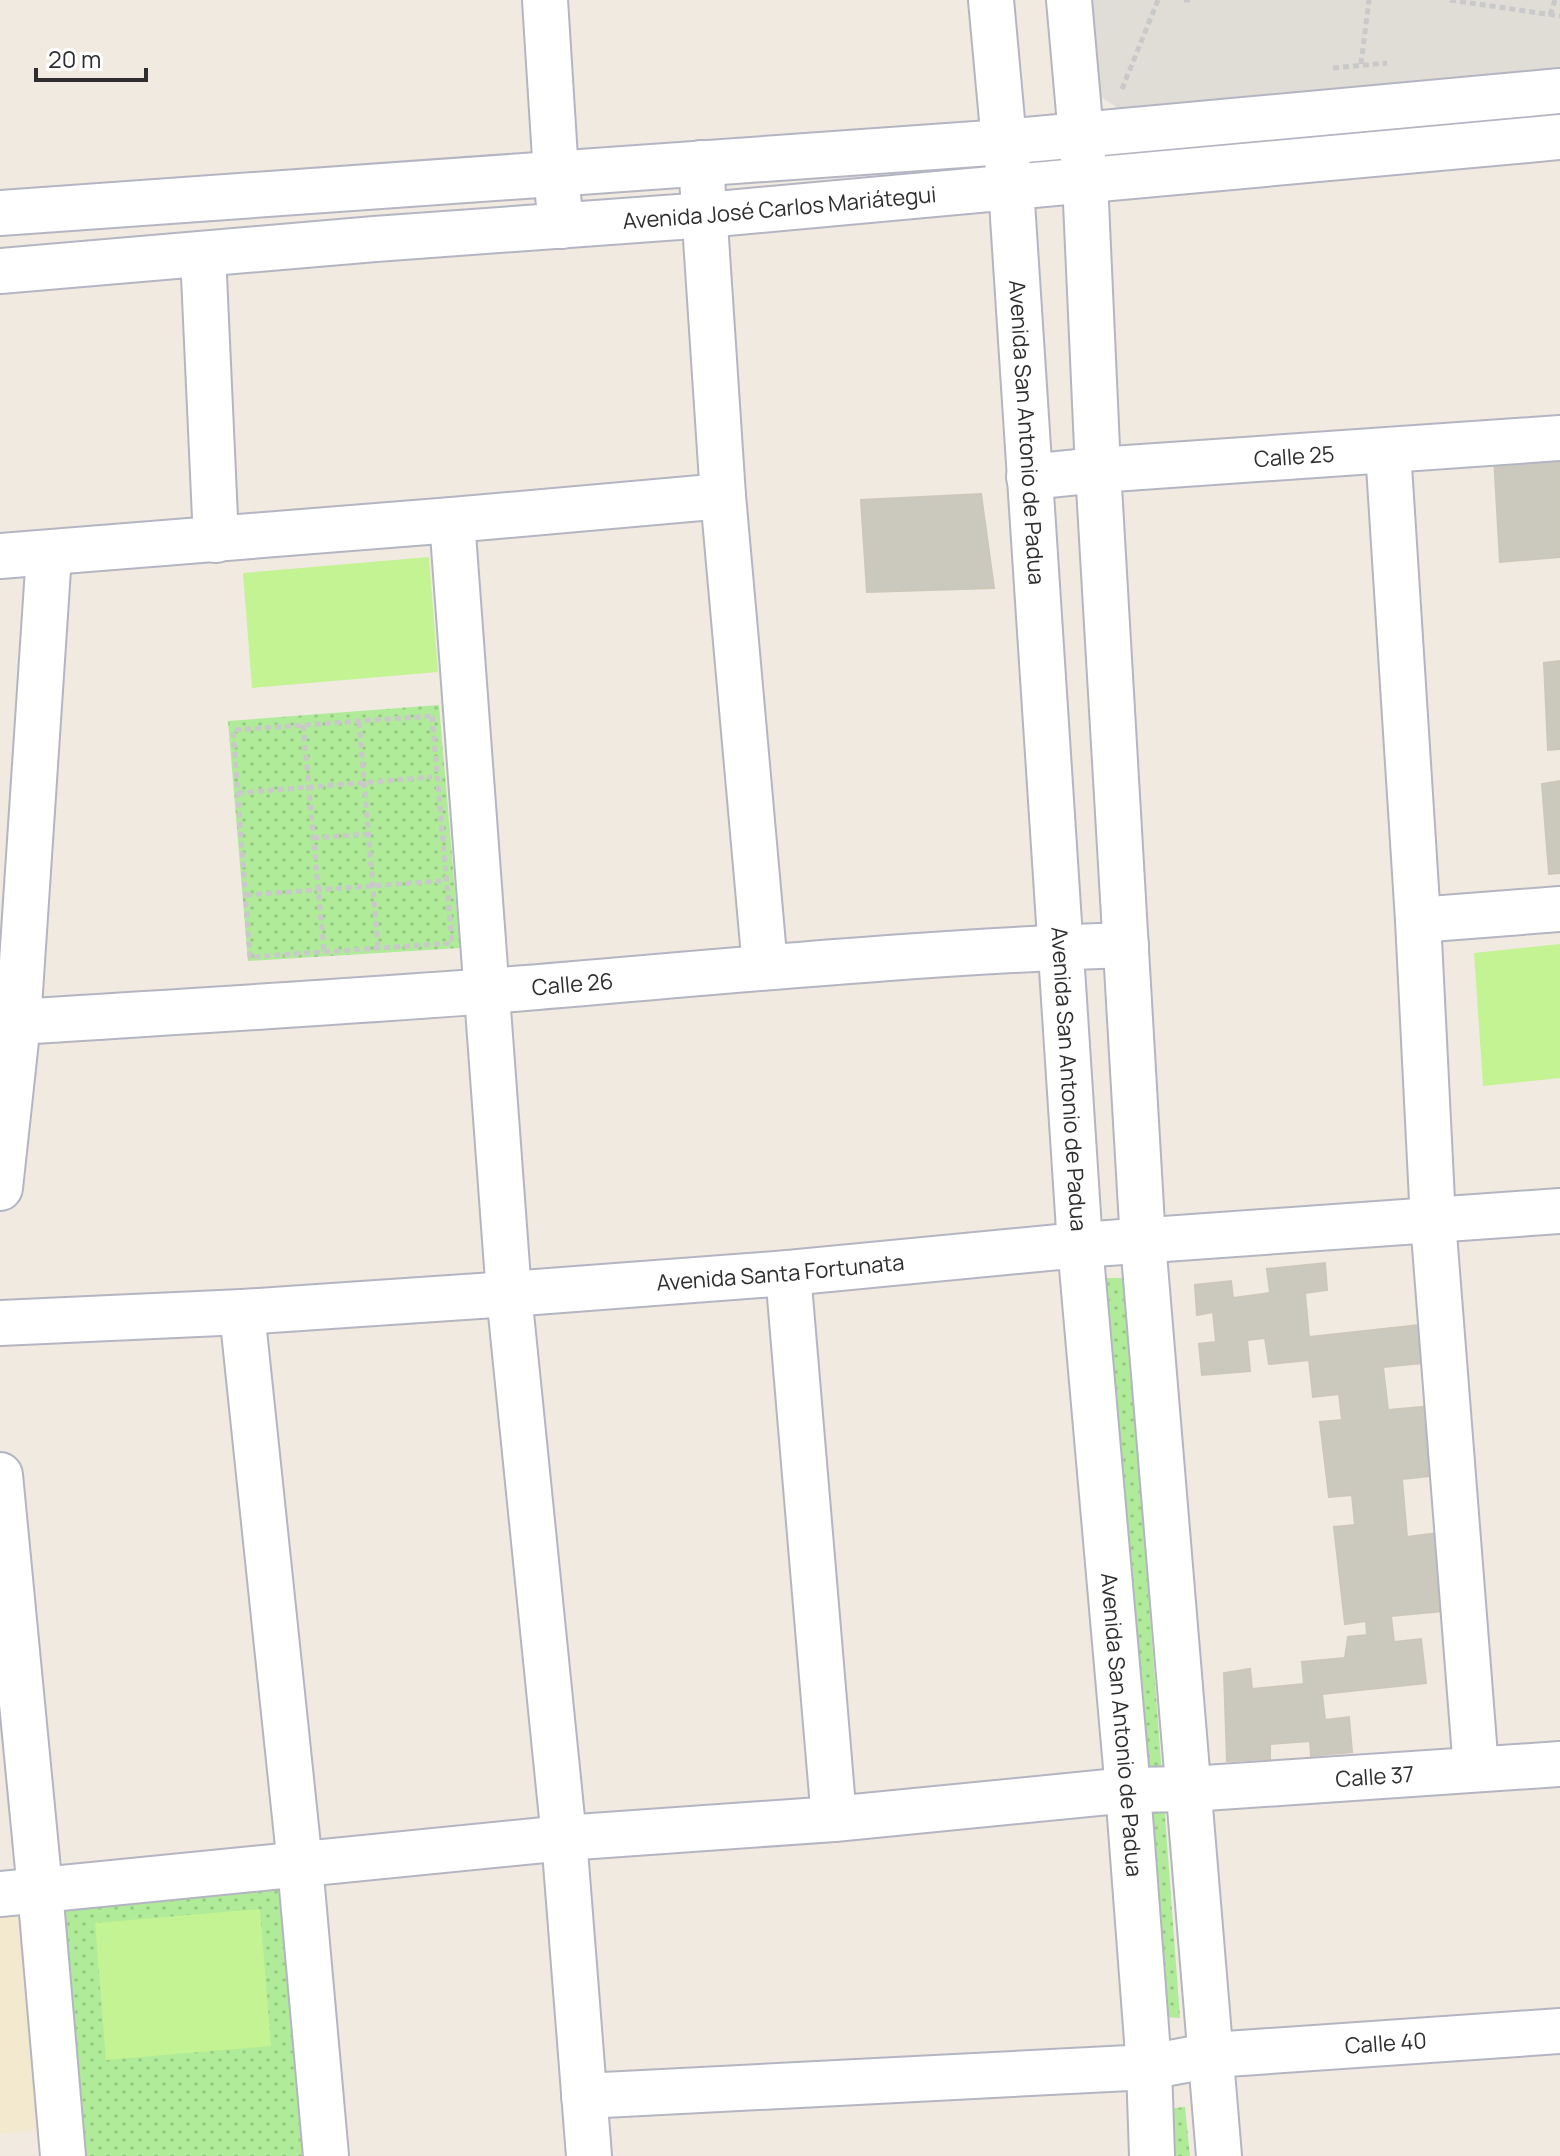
<svg xmlns="http://www.w3.org/2000/svg" width="1560" height="2156" viewBox="0 0 1560 2156" font-family="Manrope,sans-serif">
  <style>
    .education { fill: #f2e9ce }
    .green { fill: url(#green-dots) }
    .pitch { fill: #c4f393 }
    .plaza { fill: #e0ddd7 }
    .building { fill: #cbc8be; stroke: #ccc7b9; stroke-width: 2 }
    .lines { fill: none; stroke-linecap: round; stroke-linejoin: round }
    .street-casing { stroke: #b4b5c2; stroke-width: 48 }
    .secondary-casing { stroke: #b4b5c2; stroke-width: 48 }
    .path { stroke: #c9c9c9; stroke-width: 5; stroke-dasharray: 6 4; stroke-linecap: butt }
    .street { stroke: #fff; stroke-width: 44 }
    .secondary { stroke: #fff; stroke-width: 44 }
    .labels { text-anchor: middle; dominant-baseline: central; stroke-width: 6; stroke-linejoin: round; paint-order: stroke }
    .street-label { font-size: 22px; fill: #2e2e2e; stroke: #fff }
  </style>
  <defs>
    <pattern id="green-dots" width="8" height="8" patternUnits="userSpaceOnUse" patternTransform="scale(2)"><rect width="8" height="8" fill="#afeb98"/><path d="M2 2h.1M6 6h.1" fill="none" stroke="#97ca83" stroke-width="1.8" stroke-linecap="round"/></pattern>
  </defs>
  <rect width="100%" height="100%" fill="#f0eae0"/>
  <path class="education" d="M19,1915L39,2130L0,2134V1916Z"/>
  <g class="green">
    <path d="M439,705L460,948L248,961L228,721Z"/>
    <path d="M1100,1278H1125L1180,2018L1151,2016Z"/>
    <path d="M279,1883L307,2156H76L52,1903Z"/>
    <path d="M1185,2107L1190,2156H1161L1155,2110Z"/>
  </g>
  <g class="pitch">
    <path d="M429,557L438,672L252,688L243,573Z"/>
    <path d="M1560,944V1078L1483,1086L1474,953Z"/>
    <path d="M260,1909L271,2046L106,2060L95,1923Z"/>
  </g>
  <path class="plaza" d="M1089,0H1560V71L1118,108L1096,94Z"/>
  <g class="building">
    <path d="M1560,454V557L1500,562L1494,458Z"/>
    <path d="M981,494L994,588L867,592L861,500Z"/>
    <path d="M1560,661V749L1548,750L1544,663Z"/>
    <path d="M1560,781V873L1549,874L1542,784Z"/>
    <path d="M1325,1263L1327,1290L1305,1293L1309,1337L1428,1324L1432,1362L1383,1367L1388,1410L1432,1406L1439,1475L1402,1479L1407,1537L1445,1532L1454,1610L1391,1616L1394,1642L1421,1639L1426,1683L1322,1694L1325,1720L1349,1717L1352,1752L1311,1756L1310,1741L1270,1744V1759L1227,1761L1224,1673L1250,1669L1252,1689L1304,1684L1302,1662L1345,1658L1348,1637L1367,1635L1366,1621L1345,1624L1334,1527L1355,1525L1352,1495L1329,1497L1320,1422L1342,1420L1339,1394L1313,1397L1309,1360L1269,1364L1265,1338L1247,1340L1250,1371L1202,1375L1199,1344L1216,1342L1213,1312L1197,1315L1195,1285L1231,1281L1233,1298L1270,1293L1267,1269Z"/>
  </g>
  <g class="lines">
    <defs>
      <g id="street">
        <path d="M545,0L556,174L561,226"/>
        <path d="M701,163L723,496L765,967"/>
        <path d="M203,254L216,540"/>
        <path d="M1388,450L1418,920L1433,1221L1476,1769"/>
        <path id="s1" d="M1029,477L1098,470L1560,438"/>
        <path d="M452,520L509,1294L564,1838L589,2156"/>
        <path d="M0,556L452,520L723,496"/>
        <path d="M1418,920L1560,909"/>
        <path id="s2" d="M18,1022C174,1012 331,1003 488,991C700,974 913,952 1126,945"/>
        <path d="M0,1188L18,1022L49,554"/>
        <path d="M788,1273L834,1819"/>
        <path d="M242,1312L300,1865L326,2156"/>
        <path d="M0,1475L40,1890L63,2156"/>
        <path id="s3" d="M0,1894L564,1838L834,1819L1128,1790L1190,1789L1560,1764"/>
        <path id="s4" d="M584,2096L1149,2067L1212,2055L1560,2031"/>
      </g>
      <g id="secondary">
        <path id="s5" d="M991,0L1004,142L1011,187L1080,1245L1128,1790L1149,2067L1152,2156"/>
        <path d="M1069,0L1085,180L1098,470L1143,1242L1219,2156"/>
        <path d="M0,213L1004,142L1560,91"/>
        <path id="s6" d="M0,271L375,239L706,215L1560,137"/>
        <path id="s7" d="M0,1323L242,1312L509,1294L788,1273L1080,1245L1560,1211"/>
      </g>
    </defs>
    <use href="#street" class="street-casing"/>
    <use href="#secondary" class="secondary-casing"/>
    <g class="path">
      <path d="M1184,0H1194"/>
      <path d="M1450,0L1560,16"/>
      <path d="M1550,15L1555,0"/>
      <path d="M1361,64L1369,0"/>
      <path d="M1333,68L1387,63"/>
      <path d="M1122,89L1158,0"/>
      <path d="M432,716L452,943L250,957L233,730Z"/>
      <path d="M359,722L378,948"/>
      <path d="M303,725L324,952"/>
      <path d="M238,793L432,777"/>
      <path d="M313,838L368,834"/>
      <path d="M246,895L441,881"/>
    </g>
    <use href="#street" class="street"/>
    <use href="#secondary" class="secondary"/>
  </g>
  <g class="labels">
    <g class="street-label">
      <text stroke="none"><textPath href="#s6" startOffset="782">Avenida José Carlos Mariátegui</textPath></text>
      <text stroke="none"><textPath href="#s5" startOffset="434">Avenida San Antonio de Padua</textPath></text>
      <text stroke="none"><textPath href="#s1" startOffset="266">Calle 25</textPath></text>
      <text stroke="none"><textPath href="#s2" startOffset="556">Calle 26</textPath></text>
      <text stroke="none"><textPath href="#s5" startOffset="1082">Avenida San Antonio de Padua</textPath></text>
      <text stroke="none"><textPath href="#s7" startOffset="782">Avenida Santa Fortunata</textPath></text>
      <text stroke="none"><textPath href="#s5" startOffset="1730">Avenida San Antonio de Padua</textPath></text>
      <text stroke="none"><textPath href="#s3" startOffset="1380">Calle 37</textPath></text>
      <text stroke="none"><textPath href="#s4" startOffset="804">Calle 40</textPath></text>
    </g>
  </g>
  <path d="M36 68v12h110v-12" fill="none" stroke="#2e2e2e" stroke-width="4"/>
  <text x="48" y="68" font-size="24" fill="#2e2e2e" stroke="#ffffff" stroke-width="6" paint-order="stroke">20 m</text>
</svg>
